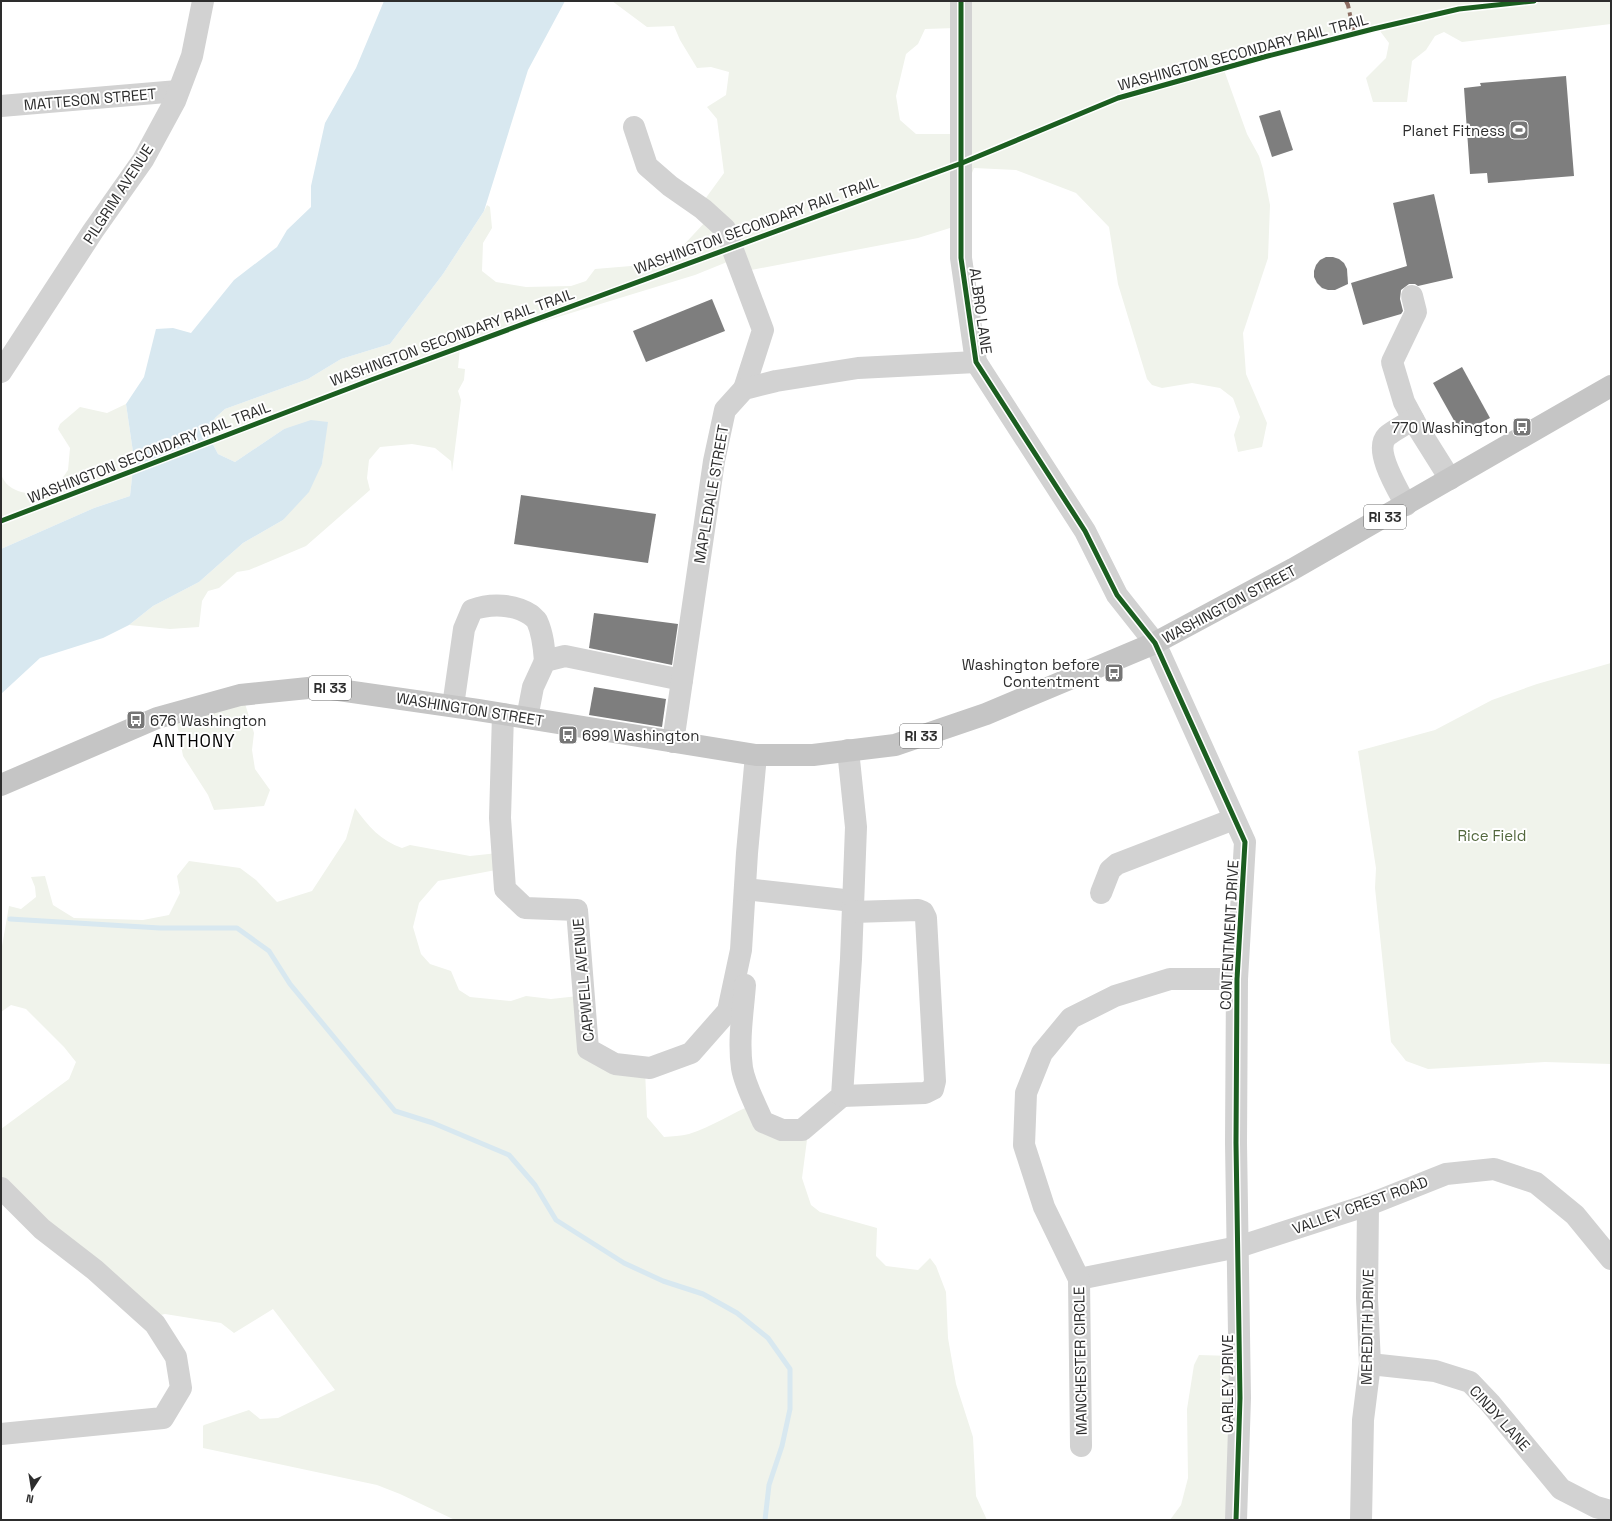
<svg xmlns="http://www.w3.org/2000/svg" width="1612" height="1521" viewBox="0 0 1612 1521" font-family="'Space Grotesk',sans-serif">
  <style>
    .green { fill: #f0f3eb; fill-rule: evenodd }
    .water { fill: #d8e8f0 }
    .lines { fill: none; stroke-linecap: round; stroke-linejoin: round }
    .stream { stroke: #d8e8f0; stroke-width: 5 }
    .building { fill: #7e7e7e }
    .minor { stroke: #d2d2d2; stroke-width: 22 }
    .major { stroke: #c5c5c5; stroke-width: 22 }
    .quiet { stroke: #8d6e63; stroke-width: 4; stroke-dasharray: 8 4; stroke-linecap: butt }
    .cycleway-casing { stroke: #fff; stroke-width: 8 }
    .cycleway { stroke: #1b5e20; stroke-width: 5 }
    .labels { text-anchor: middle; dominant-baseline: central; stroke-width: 4; stroke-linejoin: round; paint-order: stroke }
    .shield { fill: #fff; stroke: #6c6c6c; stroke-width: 1 }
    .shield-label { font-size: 14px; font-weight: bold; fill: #2d2d2d }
    .street-label { font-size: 15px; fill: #2d2d2d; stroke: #fff }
    .poi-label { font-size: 15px; fill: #2d2d2d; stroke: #fff; text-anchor: end }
    .park-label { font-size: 15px; fill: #52673d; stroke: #fff }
    .quarter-label { font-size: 17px; letter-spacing: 1px; fill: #000; stroke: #fff }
  </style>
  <rect width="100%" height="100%" fill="#fff"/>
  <g class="green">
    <path d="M612,1H1611V24L1462,42L1444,32L1435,36L1426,50L1412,61L1407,102H1373L1366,78L1386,58L1389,43L1380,31L1224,70L1247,134L1259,156L1263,169L1270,205L1268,258L1243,333L1246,374L1267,423L1262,447L1238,452L1234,435L1240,417L1233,398L1220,388L1192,383L1162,388L1152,385L1147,379L1118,284L1109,227L1076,193L1016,170L974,168L950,228L918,238L746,271L732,260L695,275L470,344L460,348L458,368L465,369L464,380L458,391L461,400L452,472L451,461L435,448L412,444L380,447L369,460L367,478L370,490L306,546L249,570L237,572L219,588L208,591L202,601L199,627L170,629L129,625L153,606L199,582L243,543L283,520L322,464L327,422L284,429L235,462L218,454L208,435L215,418L225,409L308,379L341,359L390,344L443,274L484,211L487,205L490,207L492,228L483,243L482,271L496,282L526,287L571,286L586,281L595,269L631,266L679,250L707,220L700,206L724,173L717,119L707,107L726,95L729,72L711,67L697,68L680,40L674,26L647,27ZM956,28L958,134H916L900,120L896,96L906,54L918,44L925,29Z"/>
    <path d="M126,404L134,459L130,496L94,508L1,549V474C8,495 32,494 51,495L68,470L70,448L58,429L60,424L80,407L107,413Z"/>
    <path d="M1611,663V1064L1545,1062L1428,1069L1406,1061L1391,1042L1375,888L1376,868L1358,751L1435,730L1492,700L1537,684Z"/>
    <path d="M243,697L254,733L252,750L255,769L270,790L264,806L214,810L208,795L183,756L176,718Z"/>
    <path d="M355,808C368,826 381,841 402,848L410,845L470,856L498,853L501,869L438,881L419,903L413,927L421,954L430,964L451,971L459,990L470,997L511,1001L526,996L551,999L578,996L588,1050L645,1069L647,1117L664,1137C672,1136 681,1136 689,1134C712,1127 733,1112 755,1104L767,1119L792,1126L810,1117L802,1178L811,1205L820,1212L877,1228L876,1256L886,1266L918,1270L930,1258L936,1266L946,1292L948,1338L956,1384L973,1437L976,1496L987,1520H455L400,1494L377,1485L203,1448V1426L204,1425L249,1410L260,1419L278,1418L335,1390L273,1309L234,1333L221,1323L165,1314L152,1317L1,1190V1129L69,1079L76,1062L64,1047L26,1009L11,1005L1,1012V952L9,906L21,909L36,897L35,887L31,877L45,876L53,905L74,918L143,920L169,915L180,893L177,876L189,861L240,868L256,880L277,902L312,891L346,839Z"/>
    <path d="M1199,1355L1232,1356L1236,1520H1170L1181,1505L1188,1478L1187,1409L1194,1365Z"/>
  </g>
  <path class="water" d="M384,1H565L528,70L484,211L443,274L390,344L341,359L308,379L225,409L215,418L208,435L218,454L235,462L284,429L311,420L328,422L322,464L309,492L283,520L243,543L199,582L153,606L129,625L103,638L40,658L1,694V549L94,508L130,496L134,459L126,404L144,377L156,329L173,328L191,333L234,280L277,247L287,230L311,207V186L325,123L356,68Z"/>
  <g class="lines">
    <path class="stream" d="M10,919L160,928H237L269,951L290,984L395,1111L433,1123L509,1155L535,1185L556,1220L624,1263L663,1281L703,1294L737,1313L768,1338L790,1369V1409L782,1446L769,1485L765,1520"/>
  </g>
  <g class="building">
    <path d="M1566,76L1574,176L1488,183L1487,173L1470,174L1464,88L1481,86L1480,83Z"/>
    <path d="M1280,110L1293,150L1272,157L1259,116Z"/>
    <path d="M1434,194L1453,278L1418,286L1415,284H1409L1401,290L1400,299L1403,311L1401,314L1363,325L1351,283L1407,266L1393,203Z"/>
    <path d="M1326,257H1333L1339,259L1344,263L1347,269L1348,284L1335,290H1328L1322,288L1317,283L1314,277V271L1316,265L1320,260Z"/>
    <path d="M712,299L725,331L646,362L633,331Z"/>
    <path d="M1462,367L1490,418L1461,433L1433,383Z"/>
    <path d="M521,495L656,514L648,563L514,544Z"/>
    <path d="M594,613L678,624L672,665L589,648Z"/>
    <path d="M594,687L666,699L662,727L589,715Z"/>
  </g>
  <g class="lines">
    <g class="minor">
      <path d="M961,1V258L976,362L1085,531L1117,595L1155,643L1245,842L1237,979L1236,1143L1240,1398L1236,1520"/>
      <path d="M1,106L178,91"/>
      <path d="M634,127L647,166L670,186L703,209L725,229L763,330L744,389"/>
      <path d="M1412,296L1416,312L1392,362L1404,402L1418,428L1450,479"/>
      <path d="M1,372L93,231L143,160L175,101L192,56L203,1"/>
      <path d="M1406,505C1398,490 1373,450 1387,436C1394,430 1405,425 1413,419"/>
      <path d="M453,706L464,629L472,610C491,603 514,604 531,615C533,617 536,619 537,621C543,634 544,648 545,661"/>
      <path d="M503,714L500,818L505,889L525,908L577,910L588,1049L615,1064L650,1068L691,1053L728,1011L741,950L747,853L756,755"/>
      <path d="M527,718L533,687L545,661L565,656L682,680"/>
      <path d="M673,742L714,461L725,410L744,389L776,381L858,368L976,362"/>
      <path d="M745,889L853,901"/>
      <path d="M1101,893L1110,870L1117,864L1234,819"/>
      <path d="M745,985C743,1012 738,1040 742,1068C745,1086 756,1105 763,1122L782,1130H802L842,1096L851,959L856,827L848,750"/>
      <path d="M842,1096L925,1093L933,1089L935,1081L926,918L923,912L918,910L853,912"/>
      <path d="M1,1188L42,1229L95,1270L155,1324L176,1357L181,1388L163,1418L1,1434"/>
      <path d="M1079,1279L1238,1247L1368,1205L1446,1174L1494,1169L1536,1183L1575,1215L1611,1259"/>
      <path d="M1370,1364L1435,1371L1470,1382L1490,1403L1561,1489L1596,1507L1611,1511"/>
      <path d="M1081,1446L1079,1279L1044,1207L1024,1145L1026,1093L1042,1053L1071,1018L1115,996L1170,979H1237"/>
      <path d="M1361,1520L1363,1420L1370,1364L1367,1298L1368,1205"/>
    </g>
    <path class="major" d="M1,785L157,718L240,695L318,687L478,710L756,755H813L895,745L986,714L1155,643L1293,569L1611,386"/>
    <path class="quiet" d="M1346,1L1348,5L1354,34"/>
    <defs>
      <g id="cycleway">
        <path d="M961,1V258L976,362L1085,531L1117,595L1155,643L1245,842L1237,979L1236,1143L1240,1398L1236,1520"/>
        <path d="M1,521L371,380L962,163L1118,98L1264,57L1373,29L1459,9L1534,1"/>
      </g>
    </defs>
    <use href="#cycleway" class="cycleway-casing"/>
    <use href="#cycleway" class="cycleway"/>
  </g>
  <defs>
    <symbol id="stadium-square" viewBox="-11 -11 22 22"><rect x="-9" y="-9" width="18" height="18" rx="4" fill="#767676" stroke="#fff"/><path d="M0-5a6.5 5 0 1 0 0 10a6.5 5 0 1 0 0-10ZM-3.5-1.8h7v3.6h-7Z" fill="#fff"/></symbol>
    <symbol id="bus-square" viewBox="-11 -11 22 22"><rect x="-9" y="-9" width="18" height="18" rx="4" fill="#767676" stroke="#fff"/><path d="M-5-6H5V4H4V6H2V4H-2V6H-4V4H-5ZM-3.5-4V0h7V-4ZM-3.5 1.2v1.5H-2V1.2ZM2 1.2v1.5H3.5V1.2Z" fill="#fff"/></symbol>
  </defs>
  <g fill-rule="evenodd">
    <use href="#stadium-square" x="1508" y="119" width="22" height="22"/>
    <use href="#bus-square" x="1511" y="416" width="22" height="22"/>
    <use href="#bus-square" x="1103" y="662" width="22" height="22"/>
    <use href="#bus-square" x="125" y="709" width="22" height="22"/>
    <use href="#bus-square" x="557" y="724" width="22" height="22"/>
  </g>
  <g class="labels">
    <g class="shield">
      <rect x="1364" y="505" width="42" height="24" rx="3"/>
      <rect x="309" y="676" width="42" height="24" rx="3"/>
      <rect x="900" y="724" width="42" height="24" rx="3"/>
    </g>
    <g class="shield-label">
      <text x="1385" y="517">RI 33</text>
      <text x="330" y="688">RI 33</text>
      <text x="921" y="736">RI 33</text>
    </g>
    <g class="street-label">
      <text transform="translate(1243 52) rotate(-15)">WASHINGTON SECONDARY RAIL TRAIL</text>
      <text transform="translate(90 99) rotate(-5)">MATTESON STREET</text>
      <text transform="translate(118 194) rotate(-57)">PILGRIM AVENUE</text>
      <text transform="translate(756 225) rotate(-20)">WASHINGTON SECONDARY RAIL TRAIL</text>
      <text transform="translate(981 311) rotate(82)">ALBRO LANE</text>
      <text transform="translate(452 337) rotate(-20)">WASHINGTON SECONDARY RAIL TRAIL</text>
      <text transform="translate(149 452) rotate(-21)">WASHINGTON SECONDARY RAIL TRAIL</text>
      <text transform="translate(711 494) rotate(-80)">MAPLEDALE STREET</text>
      <text transform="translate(1229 604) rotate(-28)">WASHINGTON STREET</text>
      <text transform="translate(470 709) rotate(9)">WASHINGTON STREET</text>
      <text transform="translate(1229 935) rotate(-87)">CONTENTMENT DRIVE</text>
      <text transform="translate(583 980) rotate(-95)">CAPWELL AVENUE</text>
      <text transform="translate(1360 1205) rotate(-20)">VALLEY CREST ROAD</text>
      <text transform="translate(1367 1327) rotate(-89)">MEREDITH DRIVE</text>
      <text transform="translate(1080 1361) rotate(-91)">MANCHESTER CIRCLE</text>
      <text transform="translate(1227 1384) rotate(-90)">CARLEY DRIVE</text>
      <text transform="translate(1500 1418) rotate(48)">CINDY LANE</text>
    </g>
    <g class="poi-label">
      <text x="1505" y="130">Planet Fitness</text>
      <text x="1508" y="427">770 Washington</text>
      <text x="1100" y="664">Washington before<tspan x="1100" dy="17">Contentment</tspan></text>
      <text x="150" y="720" text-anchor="start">676 Washington</text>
      <text x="582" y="735" text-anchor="start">699 Washington</text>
    </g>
    <g class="park-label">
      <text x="1492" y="835">Rice Field</text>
    </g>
    <g class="quarter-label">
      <text x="194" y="741">ANTHONY</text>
    </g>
  </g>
  <rect width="1612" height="1521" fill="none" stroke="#2d2d2d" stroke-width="4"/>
  <g transform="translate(32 1489) rotate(192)" stroke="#ffffff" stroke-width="3" paint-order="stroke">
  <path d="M0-3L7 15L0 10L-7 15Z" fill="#2d2d2d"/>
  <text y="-6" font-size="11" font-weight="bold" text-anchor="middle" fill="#2d2d2d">N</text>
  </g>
</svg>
